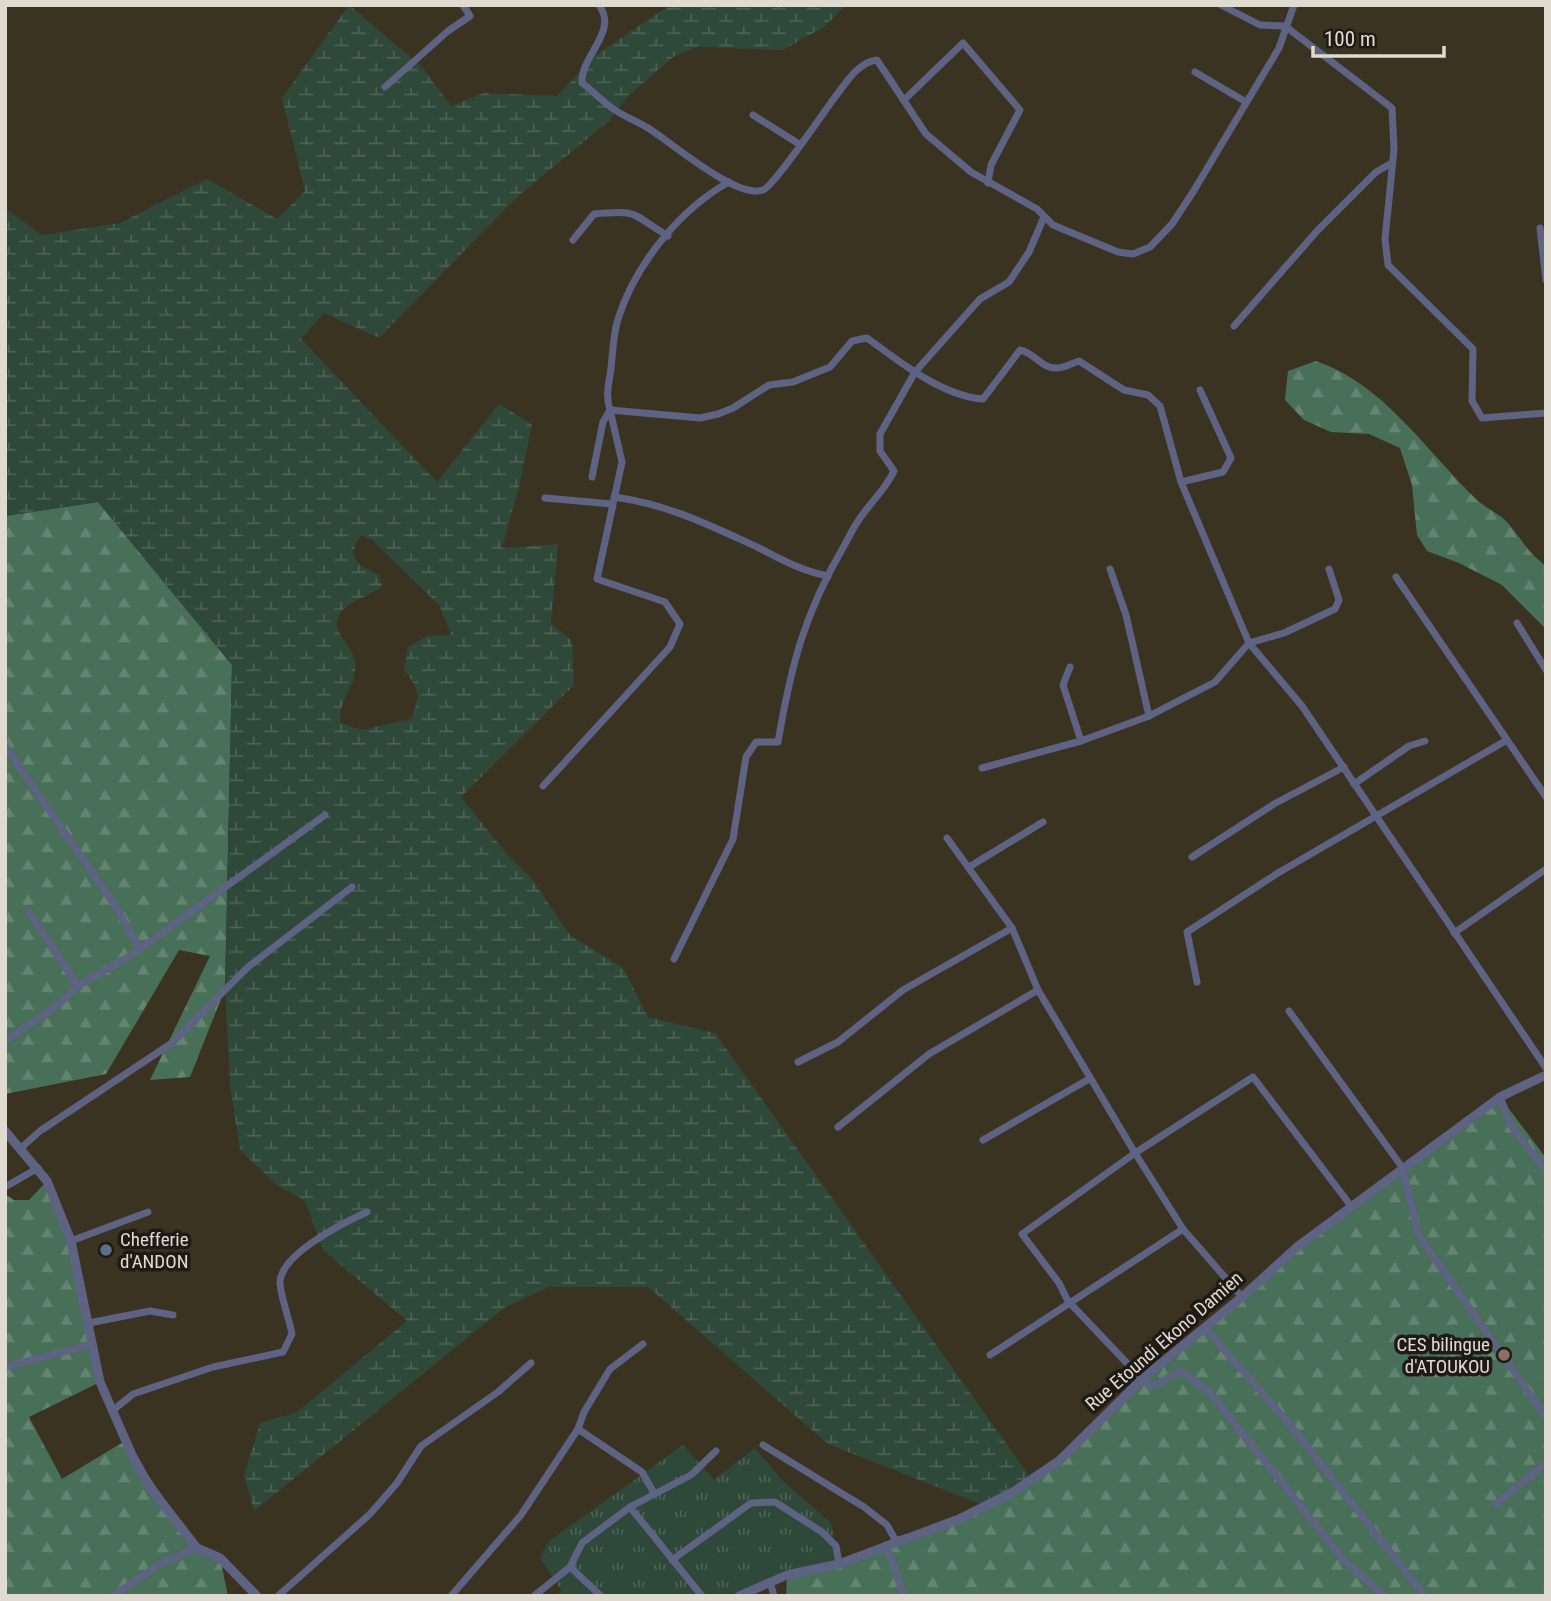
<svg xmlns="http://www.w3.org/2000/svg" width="1551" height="1601" viewBox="0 0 1551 1601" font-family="'Roboto Condensed',sans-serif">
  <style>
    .grass { fill: url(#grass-tufts) }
    .forest { fill: url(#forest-firs) }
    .wetland { fill: url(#wetland-marsh); fill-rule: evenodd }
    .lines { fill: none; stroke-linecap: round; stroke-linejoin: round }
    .minor { stroke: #5e6384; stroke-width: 7 }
    .tertiary { stroke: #5e6384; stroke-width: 9 }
    .service-dot { fill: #5c6f8a; stroke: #1f1b14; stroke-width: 2.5 }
    .education-dot { fill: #8d6e63; stroke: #1f1b14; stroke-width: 2.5 }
    .labels { text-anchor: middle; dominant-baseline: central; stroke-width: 7; stroke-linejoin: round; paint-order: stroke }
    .poi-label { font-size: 19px; fill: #e0dbd1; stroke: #1f1b14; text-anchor: start }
    .street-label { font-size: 19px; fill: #e0dbd1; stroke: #1f1b14 }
  </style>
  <defs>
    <pattern id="grass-tufts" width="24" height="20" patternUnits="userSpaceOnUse" patternTransform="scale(1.75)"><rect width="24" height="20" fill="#2e4839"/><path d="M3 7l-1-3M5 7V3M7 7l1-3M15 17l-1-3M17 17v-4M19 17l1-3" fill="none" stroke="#4c6255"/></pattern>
    <pattern id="forest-firs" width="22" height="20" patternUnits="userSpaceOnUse" patternTransform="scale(1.75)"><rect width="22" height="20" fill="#487059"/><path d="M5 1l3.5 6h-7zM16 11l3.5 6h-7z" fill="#628470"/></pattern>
    <pattern id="wetland-marsh" width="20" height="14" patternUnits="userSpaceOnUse" patternTransform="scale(1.75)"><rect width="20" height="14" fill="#2e4839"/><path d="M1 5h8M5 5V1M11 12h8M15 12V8" fill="none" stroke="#4c6255"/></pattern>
  </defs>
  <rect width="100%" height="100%" fill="#3b3322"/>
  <path class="grass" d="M683,1445L714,1480L755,1448L785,1483L831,1523L839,1564L787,1575L739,1596H556L561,1590L540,1558L548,1542Z"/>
  <g class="forest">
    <path d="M1316,361C1385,385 1426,451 1477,500C1486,508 1498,513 1507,522C1522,539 1526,551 1546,566V629L1502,585L1459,563L1427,551L1417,535L1412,485L1400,448L1369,434L1331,432L1304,420L1285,400L1288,371Z"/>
    <path d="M98,502L232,665L225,989L190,1077L150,1080L210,956L179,950L106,1074L5,1094V516Z"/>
    <path d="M1500,1097L1546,1158V1596H786L787,1575L839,1564L896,1537L959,1519L1032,1480L1109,1409L1298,1246Z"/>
    <path d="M47,1181L74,1250L100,1382L29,1417L62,1479L125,1441L197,1547L220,1558L228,1596H5V1194L14,1200H29Z"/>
  </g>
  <path class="wetland" d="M349,5L422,67L451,106L484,93L557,96L597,54L670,5H846L824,27L783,50L697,47L673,57L627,97L610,120L517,197L379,338L324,313L301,339L437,482L499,404L532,424L519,487L502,548L558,544L551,623L572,641L574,685L461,797L507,854L532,879L570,935L623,968L648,1017L715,1033L1032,1480L985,1506L828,1444L648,1287H549L504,1308L254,1511L244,1475L260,1423L297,1412L407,1321L323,1250L305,1201L278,1186L240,1150L230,1086L225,989L232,665L98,502L5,516V208L42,235L120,223L207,179L277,219L305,191L282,98ZM361,535L372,540L439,605L451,635L427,636L408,647L404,670C420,689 420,696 411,719L362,730L341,723C337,703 353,690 355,671C359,648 334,636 337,622C341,600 368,599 382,586L379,575L360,565L354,556L355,544Z"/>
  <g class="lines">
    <g class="minor">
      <path d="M599,5C619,32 580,56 582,83C593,91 603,102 615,110C625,117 637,121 648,128C671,142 737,200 763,190C774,186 823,113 835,97C846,83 858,62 877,60L926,134L971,172L1037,209L1053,225L1118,252L1133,254L1150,247L1172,224L1193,192L1279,48L1294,5"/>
      <path d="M1221,5L1260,25L1285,26L1392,108L1394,149L1385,239L1388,265L1473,349L1472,401L1482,418L1546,413"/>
      <path d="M1195,72L1246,102"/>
      <path d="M385,87L448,31L470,16L463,5"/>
      <path d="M904,100L963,43L1020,110L991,165L988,183"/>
      <path d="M753,115L799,144"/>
      <path d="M729,182C680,209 635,265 618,319C613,335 613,351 611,368C609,385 605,393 610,410L700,418L718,414L733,408L769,385L793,382L830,367L852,341L867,338C900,362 942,396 983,399L1020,350C1034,352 1041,369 1057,368C1064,368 1072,363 1079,361L1124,390L1148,395L1160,406L1181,482L1249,643L1302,706L1546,1068"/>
      <path d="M1540,228L1546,280"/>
      <path d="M573,240L594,214C640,209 632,215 668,236"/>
      <path d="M1234,326L1317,231L1376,172L1390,164"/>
      <path d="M592,477L603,422L610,410"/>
      <path d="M1181,482L1223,472L1231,458L1200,390"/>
      <path d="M614,497C667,504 709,525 757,547C781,559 801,571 828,576"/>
      <path d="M545,498L612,504"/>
      <path d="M1110,569L1126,615L1149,716"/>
      <path d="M1396,577L1546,797"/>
      <path d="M1517,623L1546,670"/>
      <path d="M1070,667L1063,685L1081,741"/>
      <path d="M5,746L114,904L140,948"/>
      <path d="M982,768L1081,741L1149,716L1215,682L1249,643L1284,633L1335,609L1339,600L1329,569"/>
      <path d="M1354,784L1409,746L1425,741"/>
      <path d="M543,786L670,647L680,624L665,602L597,579L622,462L610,410"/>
      <path d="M947,838L1012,928L1038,990L1135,1153L1183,1229L1242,1297"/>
      <path d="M1192,857L1274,804L1344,767"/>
      <path d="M969,867L1043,822"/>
      <path d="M29,912L78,986"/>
      <path d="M1454,933L1546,869"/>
      <path d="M674,959L733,839L746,757L756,742H778C791,666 804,614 844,546C850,535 855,524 863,514C874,499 886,488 894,471L880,451V434L915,372L980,299L1009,282L1029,252L1044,217"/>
      <path d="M1197,982L1187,932L1278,873L1507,740"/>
      <path d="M1289,1011L1402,1167L1419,1236L1546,1417"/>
      <path d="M5,1041L59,1004L78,986L130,956L325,815"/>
      <path d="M798,1062L838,1042L903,990L1012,928"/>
      <path d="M1500,1097L1512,1127L1546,1171"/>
      <path d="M838,1127L929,1054L1038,990"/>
      <path d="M983,1140L1089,1079"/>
      <path d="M21,1148L40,1131L172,1043L248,967L352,887"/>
      <path d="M5,1187L38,1168"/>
      <path d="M1351,1206L1253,1077L1135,1153L1022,1234L1059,1283L1068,1301L1142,1379L1151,1387L1181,1371L1210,1393L1343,1559L1384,1596"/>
      <path d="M71,1241L148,1212"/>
      <path d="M89,1323L150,1311L173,1315"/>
      <path d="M1204,1327L1287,1421L1425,1596"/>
      <path d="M990,1355L1183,1229"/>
      <path d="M5,1367L93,1344"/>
      <path d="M112,1411L133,1394L213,1367L283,1352L292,1334C290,1321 279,1292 280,1281C283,1253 343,1223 367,1212"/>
      <path d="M578,1429L642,1472L654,1493"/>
      <path d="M763,1445L864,1507L887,1525L896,1541"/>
      <path d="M1496,1504L1546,1463"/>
      <path d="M630,1507L702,1596"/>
      <path d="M886,1545L904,1596"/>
      <path d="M672,1560L751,1503L775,1502L822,1532L836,1546L839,1564"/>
      <path d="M570,1567L601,1596"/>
      <path d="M770,1582L774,1596"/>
      <path d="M113,1596L160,1564L197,1548"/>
      <path d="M278,1596L370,1514L397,1483L421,1446L498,1392L531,1363"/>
      <path d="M451,1596L521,1515L578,1429L584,1412L610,1369L643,1344"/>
      <path d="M534,1596L570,1567L582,1543L630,1507L691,1475L716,1451"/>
    </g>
    <g class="tertiary">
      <path d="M5,1131L47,1181L71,1241L100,1382L132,1455L149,1486L197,1548L220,1558L257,1596"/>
      <path d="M739,1596L787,1575L839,1564L959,1519L1013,1492L1060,1460L1142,1379L1242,1297L1298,1246L1500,1097L1546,1075"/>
    </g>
  </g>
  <circle class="service-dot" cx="106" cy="1250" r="7"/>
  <circle class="education-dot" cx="1504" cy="1355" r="7"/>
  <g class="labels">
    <g class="poi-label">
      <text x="120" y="1239">Chefferie<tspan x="120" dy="22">d'ANDON</tspan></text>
      <text x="1490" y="1344" text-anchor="end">CES bilingue<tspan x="1490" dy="22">d'ATOUKOU</tspan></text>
    </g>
    <g class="street-label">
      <text transform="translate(1164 1341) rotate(-41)">Rue Etoundi Ekono Damien</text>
    </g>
  </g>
  <rect width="1551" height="1601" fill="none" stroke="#e0dbd1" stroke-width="14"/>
  <path d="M1313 46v10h131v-10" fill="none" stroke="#e0dbd1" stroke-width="3.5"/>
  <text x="1324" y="46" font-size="21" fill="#e0dbd1" stroke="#1f1b14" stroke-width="5" paint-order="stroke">100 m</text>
</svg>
